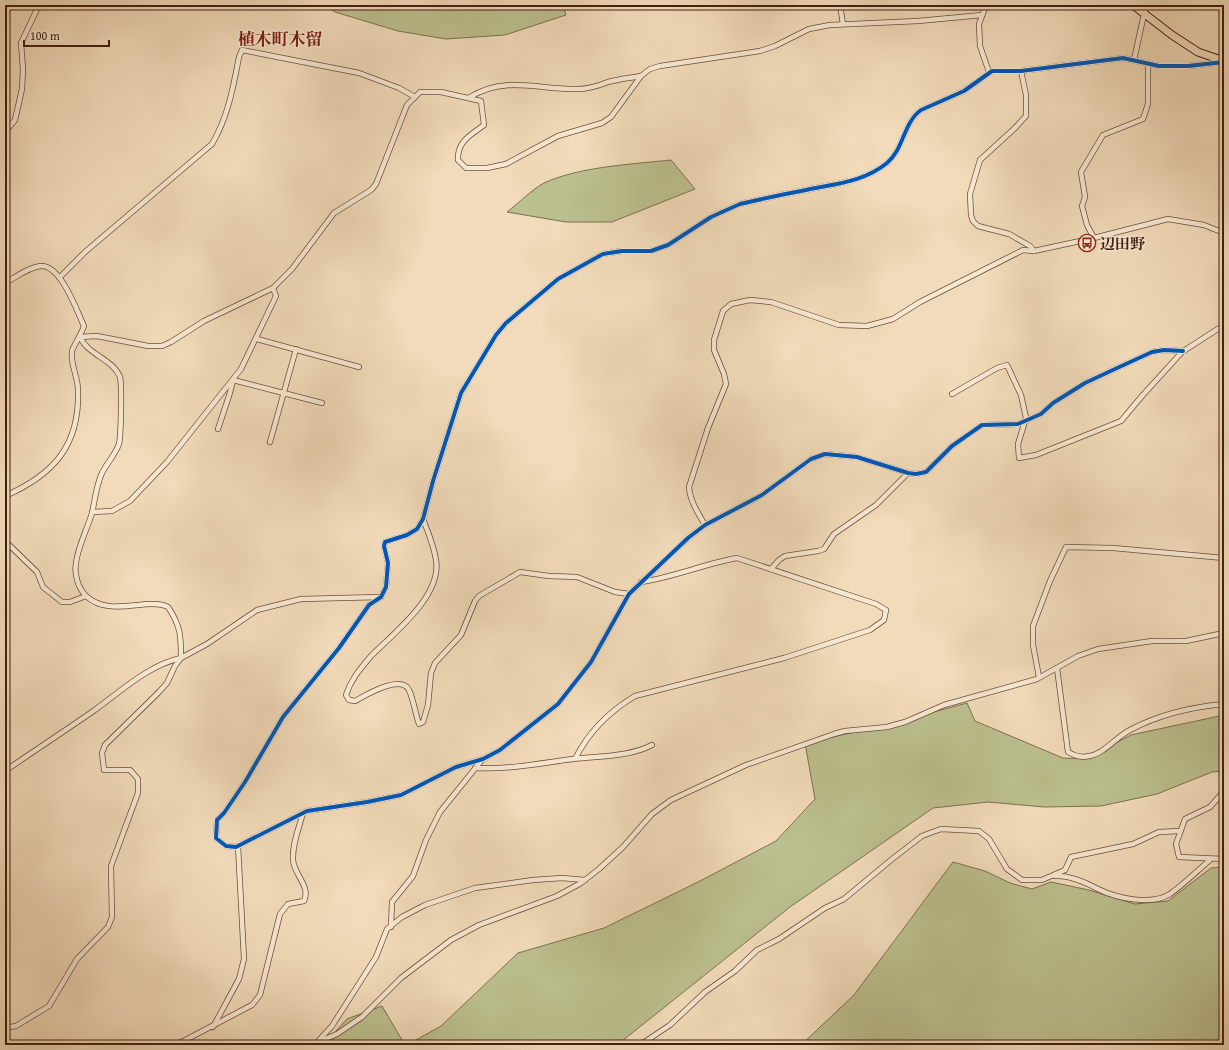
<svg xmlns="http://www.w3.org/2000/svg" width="1229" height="1050" viewBox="0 0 1229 1050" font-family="'Gentium Book Plus','Noto Serif JP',serif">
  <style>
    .green { fill: #bcc08f; stroke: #7f7050 }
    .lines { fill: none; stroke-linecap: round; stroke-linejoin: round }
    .street-casing { stroke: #6e4e3b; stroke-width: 6 }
    .primary-casing { stroke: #421f11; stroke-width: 9 }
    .street { stroke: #f7e8d2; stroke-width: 4.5 }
    .primary { stroke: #f2dbba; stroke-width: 7 }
    .cycleway-casing { stroke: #f7e8d2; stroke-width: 6 }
    .cycleway { stroke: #0057b8; stroke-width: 4 }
    .labels { text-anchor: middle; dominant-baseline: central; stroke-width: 3; stroke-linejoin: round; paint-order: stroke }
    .poi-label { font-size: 15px; font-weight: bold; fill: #421f11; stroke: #f7e8d2; text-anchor: start }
    .quarter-label { font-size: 17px; font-weight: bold; fill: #7a1f14; stroke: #f7e8d2 }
  </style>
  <rect width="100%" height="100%" fill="#f2dbba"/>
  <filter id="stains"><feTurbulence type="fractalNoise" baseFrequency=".005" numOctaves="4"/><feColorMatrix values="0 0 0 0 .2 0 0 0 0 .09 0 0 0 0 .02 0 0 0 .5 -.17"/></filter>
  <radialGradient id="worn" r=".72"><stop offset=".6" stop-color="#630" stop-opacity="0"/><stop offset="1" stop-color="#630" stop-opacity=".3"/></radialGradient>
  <g class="green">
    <path d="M324,5H563L566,15L505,35L446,39L398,31L335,12Z"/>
    <path d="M671,160L695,189L612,222H566L507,212C519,203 531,190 544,183C578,167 633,164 671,160Z"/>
    <path d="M967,703L975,721L1063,758L1085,759L1131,735L1224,715V771L1212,772L1157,794L1101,806L1044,807L988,802L933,808L790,907L617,1045H407L441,1026L518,953L604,928L700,881L776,841L815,799L805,743L882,726Z"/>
    <path d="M953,862L985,871L1010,883L1032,889L1051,882L1089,890L1135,904L1168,901L1211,868L1224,867V1045H801L854,995Z"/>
    <path d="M382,1006L405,1045H323L347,1019Z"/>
  </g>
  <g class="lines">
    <defs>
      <g id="street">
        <path d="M840,5L843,24"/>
        <path d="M986,5L979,24L980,46L989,72"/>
        <path d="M1134,60L1146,5"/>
        <path d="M1021,71L1026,95V116L1015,128L980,160L970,194L971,215L973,221L978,226L1009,234L1030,246L1034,251"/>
        <path d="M470,97C507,75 539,90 578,89C589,89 598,86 608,82C619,79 630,78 641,76"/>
        <path d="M5,132L15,120L22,89L23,69L21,43L39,5"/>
        <path d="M1094,238L1087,225L1082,206L1085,197L1081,172L1103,135L1143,119L1148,104V64"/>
        <path d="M60,277L85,252L212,144C228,117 233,88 239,57L242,50L359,73L399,88L415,97"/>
        <path d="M5,283C16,277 29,267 41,266C61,265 77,311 84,326C82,333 73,347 72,351C70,364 78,377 78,390C80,446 53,475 5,496"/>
        <path d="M80,337L97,336L148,346H162L171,342L204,321L273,288L292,269L334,213L371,190L376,184L407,105L420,92H441L481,101L484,125C471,135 457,141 458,160L466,168H487L506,164L558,136L602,123L611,117L641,76L650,69L660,66L760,51L775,46L809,29L830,25L918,21L982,15"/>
        <path d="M80,337C88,355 113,359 120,377C122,385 121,436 119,444C115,455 107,463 102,473C96,486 95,500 92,513C87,530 78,546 76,563C74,574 78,588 86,596C110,618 146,597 168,607C181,626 181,637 181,658"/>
        <path d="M257,339L359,367"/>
        <path d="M1183,351L1164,350L1152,352L1115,369L1085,383L1053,403L1041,414L1018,424L982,425L952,446L926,472L916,474L908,473L857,457L825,454L811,459L762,495L705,525L688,538L629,594L591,662L558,704L500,750L483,759L456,767L401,795L367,802L307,811L236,847L226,846L216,838L217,820L224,813L245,782L283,717L339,648L369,605L381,597L386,587L388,563L384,546L385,542L407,535L417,529L423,519L433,481L461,393L496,335L506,323L558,279L603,254L622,251H651L668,245L711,217L740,204C762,199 784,194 806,190C834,184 864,182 887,163C904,149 903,123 921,110L964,91L992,71H1021L1123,58L1159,66H1188L1224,62"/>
        <path d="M233,380L322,403"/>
        <path d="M952,394L997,368L1007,365L1021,395L1026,418L1018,444L1019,458L1036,455L1121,421L1142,396L1182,352L1224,325"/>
        <path d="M218,429L229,396L233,381"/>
        <path d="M270,442L296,349"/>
        <path d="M92,512L112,511L130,501L167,462L241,369L276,296L273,288"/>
        <path d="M423,519C428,532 434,546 436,560C442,596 394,633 371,656C361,668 351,679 346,695L349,700L355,701C366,695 401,674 409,690C414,701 415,713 419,724L423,722L428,705L431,673L435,663L461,635L475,601L479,596L520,572L549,576L577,577L615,592L629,594"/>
        <path d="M705,525C698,513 690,501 689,487L708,428L726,384L724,374L714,350V340L723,311L731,304L750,300L771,302L839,325L867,326L893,319L920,302L1023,250L1034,251L1094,238L1168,219L1204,225L1224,233"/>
        <path d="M5,541L37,572L43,587L62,602H70L86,596"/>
        <path d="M771,569L779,560L785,556L818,551L824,549L834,534L876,505L908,473"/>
        <path d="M1057,668L1068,752C1075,756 1081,758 1089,756C1104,754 1116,737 1130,730C1158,715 1192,707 1224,704"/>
        <path d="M1039,677L1033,645V626L1050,581L1066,547L1113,548L1224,558"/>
        <path d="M575,759C588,733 610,711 635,696L784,658L870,630L884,620L886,610L876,604L737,558C704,564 674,577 641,582"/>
        <path d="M475,768C508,770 541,763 573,759C599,756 629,757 652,745"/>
        <path d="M5,771C34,751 63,732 92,712C119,693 148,665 181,658"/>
        <path d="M1224,791L1210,807L1185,819L1176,844L1179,857L1224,859"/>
        <path d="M1055,876C1070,875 1085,882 1098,889C1116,898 1151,906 1170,894C1184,884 1197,871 1210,860"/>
        <path d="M391,927L392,902L413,876L426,840L440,812L482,760"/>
        <path d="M213,1027L239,979L244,959L238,846"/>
        <path d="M5,1028L16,1026L49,1006L77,959L108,927L112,917L111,866L138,793V779L130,770H104L102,753L105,745L159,692L167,683L175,666L181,658L207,644L257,610L301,599L381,597"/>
        <path d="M319,1040L332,1026L376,957L387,929L402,917L425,905L475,888L533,880L562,878L585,880"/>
        <path d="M176,1045L252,1005L260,995L280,914L288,904L304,901C311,886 294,875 293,860C292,844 299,828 303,813"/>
        <path d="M311,1045L337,1034L362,1017L401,978L451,940L479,925L557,896L581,883L599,869L623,847L652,814L671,800L746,765L834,734L845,731L887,727L905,722L944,705L1037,679L1078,656L1098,649L1152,641H1186L1224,633"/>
        <path d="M640,1045L670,1025L705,992L735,971L757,950L779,939L825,908L844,899L891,860L922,836L930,833L941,829L979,831L989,839L1007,869L1022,880H1042L1065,870L1071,857L1133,844L1159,832L1180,831"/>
      </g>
      <path id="primary" d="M1133,5L1172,35L1198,52L1224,61"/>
    </defs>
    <use href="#street" class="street-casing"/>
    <use href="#primary" class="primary-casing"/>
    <use href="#street" class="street"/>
    <use href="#primary" class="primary"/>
    <defs>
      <path id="cycleway" d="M1183,351L1164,350L1152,352L1115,369L1085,383L1053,403L1041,414L1018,424L982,425L952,446L926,472L916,474L908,473L857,457L825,454L811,459L762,495L705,525L688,538L629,594L591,662L558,704L500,750L483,759L456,767L401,795L367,802L307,811L236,847L226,846L216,838L217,820L224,813L245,782L283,717L339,648L369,605L381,597L386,587L388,563L384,546L385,542L407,535L417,529L423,519L433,481L461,393L496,335L506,323L558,279L603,254L622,251H651L668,245L711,217L740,204C762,199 784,194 806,190C834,184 864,182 887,163C904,149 903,123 921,110L964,91L992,71H1021L1123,58L1159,66H1188L1224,62"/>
    </defs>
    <use href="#cycleway" class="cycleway-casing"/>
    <use href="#cycleway" class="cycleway"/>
  </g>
  <defs>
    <symbol id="bus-ring" viewBox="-11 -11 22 22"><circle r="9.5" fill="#f7e8d2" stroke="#8f2418" stroke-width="1.5"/><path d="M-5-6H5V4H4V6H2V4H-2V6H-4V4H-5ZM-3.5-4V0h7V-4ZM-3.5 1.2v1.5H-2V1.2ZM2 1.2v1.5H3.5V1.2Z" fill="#8f2418"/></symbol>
  </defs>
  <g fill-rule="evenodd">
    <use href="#bus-ring" x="1077" y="233" width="20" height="20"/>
  </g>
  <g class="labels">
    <g class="poi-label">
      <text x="1100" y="243">辺田野</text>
    </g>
    <g class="quarter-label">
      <text x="280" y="38">植木町木留</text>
    </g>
  </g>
  <rect width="1229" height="1050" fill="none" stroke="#f2dbba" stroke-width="20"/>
  <rect x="6" y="6" width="1217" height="1038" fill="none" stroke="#421f11" stroke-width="2"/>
  <rect x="10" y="10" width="1209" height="1030" fill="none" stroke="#421f11"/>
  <path d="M24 40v6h85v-6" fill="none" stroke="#421f11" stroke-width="2"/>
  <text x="30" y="40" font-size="12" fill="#421f11" stroke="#f7e8d2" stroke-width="3" paint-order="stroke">100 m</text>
  <rect width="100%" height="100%" filter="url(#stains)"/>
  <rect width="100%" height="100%" fill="url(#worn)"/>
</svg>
